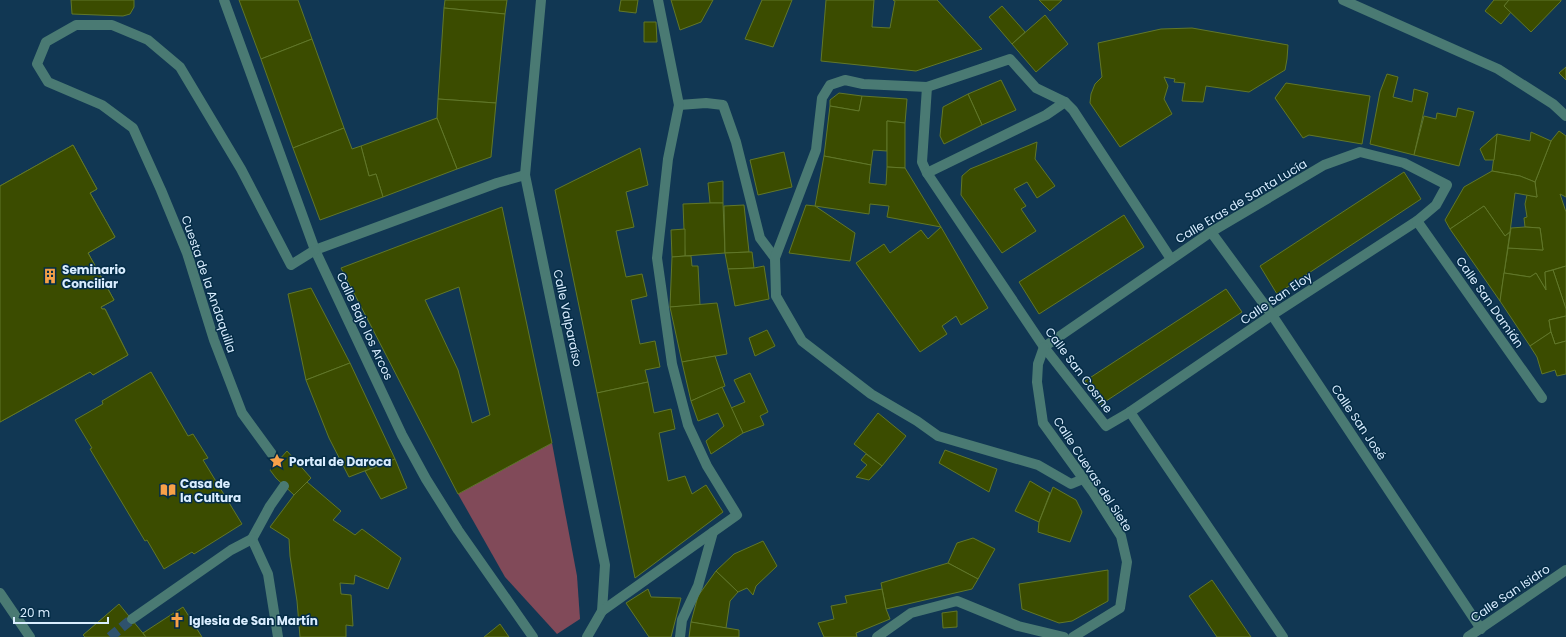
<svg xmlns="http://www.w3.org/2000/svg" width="1566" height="637" viewBox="0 0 1566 637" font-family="Poppins,sans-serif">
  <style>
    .green { fill: #814a59 }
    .building { fill: #3b4c00; stroke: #617729; fill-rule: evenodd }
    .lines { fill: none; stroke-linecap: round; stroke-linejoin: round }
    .minor-tunnel { stroke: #2f526d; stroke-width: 10; stroke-dasharray: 10 5; stroke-linecap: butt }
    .pedestrian { stroke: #4a7a73; stroke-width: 10 }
    .minor { stroke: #4a7a73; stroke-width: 10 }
    .labels { text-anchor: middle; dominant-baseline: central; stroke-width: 3; stroke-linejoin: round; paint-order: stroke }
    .street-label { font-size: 12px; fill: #d9edff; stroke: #052d47 }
    .poi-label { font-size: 12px; font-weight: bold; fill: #d9edff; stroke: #052d47; text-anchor: start }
  </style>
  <rect width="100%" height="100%" fill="#113753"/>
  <path class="green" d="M552,443L577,576L580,619L557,634L505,577L458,494Z"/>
  <g class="building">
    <path d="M71,0H134V7L130,14L123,16L72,14Z"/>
    <path d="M239,0H298L312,39L261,59Z"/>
    <path d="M445,0H507L505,14L444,8Z"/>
    <path d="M621,0H638L636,13L619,11Z"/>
    <path d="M671,0H713L701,22L680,30Z"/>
    <path d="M762,0H792L773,47L745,39Z"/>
    <path d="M826,0H874L872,27L890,28L895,1L893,0H937L982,49L916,71L821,61Z"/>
    <path d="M1039,0H1062L1050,11Z"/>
    <path d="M1494,0H1509L1504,6L1511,12L1501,24L1485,11Z"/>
    <path d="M1509,0H1561V1L1531,32L1504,6Z"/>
    <path d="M1002,6L1025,32L1012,44L989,17Z"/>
    <path d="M444,8L505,14L496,103L438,99Z"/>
    <path d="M1045,15L1068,44L1036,72L1012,44Z"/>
    <path d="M644,22H656L657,42H644Z"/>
    <path d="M1192,28L1288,45L1287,59L1285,70L1249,92L1206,86L1203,102L1182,101L1185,83L1174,82L1175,79L1164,77L1168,86L1164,99L1172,114L1120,147L1090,103L1091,94L1095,84L1102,77L1098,43L1161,29Z"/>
    <path d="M312,39L344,128L293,148L261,59Z"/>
    <path d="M1566,67V80L1559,73Z"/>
    <path d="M1387,74L1398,77L1393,97L1412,102L1414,89L1428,93L1414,155L1370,144L1380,92Z"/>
    <path d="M1001,80L1016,110L982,125L968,94Z"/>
    <path d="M1286,83L1370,96L1362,144L1309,135L1303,138L1275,98Z"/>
    <path d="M839,93L862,96L859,111L830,106V100Z"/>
    <path d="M968,94L982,125L944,144L940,136L943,107Z"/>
    <path d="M862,96L907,99L905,123L887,121V151L873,150L871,165L824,156L830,106L859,111Z"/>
    <path d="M438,99L496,103L491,157L457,169L437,118Z"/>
    <path d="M1458,108L1474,112L1459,166L1414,155L1424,116L1436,119L1437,113L1456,117Z"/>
    <path d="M437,118L457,169L383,197L376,174L369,176L361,146Z"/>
    <path d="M887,121L905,123V168L887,167Z"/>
    <path d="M344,128L352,149L361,146L369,176L376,174L383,197L320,220L293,148Z"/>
    <path d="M1559,131L1566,136V197L1560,194L1566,212V266L1545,272L1546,290L1536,273L1530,277L1504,273L1508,248L1543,250L1540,228L1525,227L1524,218L1527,217L1525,204L1527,195L1537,197L1535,182L1551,141Z"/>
    <path d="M1531,132L1551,141L1535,182L1520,176L1492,171L1497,134L1530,141Z"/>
    <path d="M1497,134L1494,160H1485L1480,149Z"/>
    <path d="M1037,142L1035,159L1055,186L1037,198L1027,182L1014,189L1026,206L1021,209L1036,231L1002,253L961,195L962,176L970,169Z"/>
    <path d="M73,145L97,189L90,193L115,237L88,253L114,300L101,307L102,309H105L128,355L93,375L90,372L0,422V352L46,326L8,257L0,261V186Z"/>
    <path d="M73,145L97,189L90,193L115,237L88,253L114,300L101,307L102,309H105L128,355L93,375L90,372L0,422V186Z"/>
    <path d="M640,148L648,185L626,192L634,227L616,231L626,277L642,274L647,296L631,300L640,344L655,341L660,367L645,370L648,382L597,393L555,190Z"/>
    <path d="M784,152L792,187L758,195L750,160Z"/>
    <path d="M824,156L871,165L869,183L886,185L887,167L905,168L941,227L887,217L889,206L870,204L869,214L815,206Z"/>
    <path d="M1492,171L1520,176L1535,182L1537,197L1515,193L1510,232L1505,236L1484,206L1450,229L1445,220L1464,187Z"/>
    <path d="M1404,172L1421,199L1277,294L1260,266Z"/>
    <path d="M723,181V203H710L708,183Z"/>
    <path d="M710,203H723L725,253L685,256L683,204Z"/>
    <path d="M744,205L749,252L725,253L724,206Z"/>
    <path d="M806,205L815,206L855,233L850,261L789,253Z"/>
    <path d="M1484,206L1505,236L1510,232L1500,301L1450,229Z"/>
    <path d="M502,207L552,443L458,494L341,268ZM459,287L490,415L472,423L458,370L425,300Z"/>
    <path d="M1124,215L1144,247L1039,314L1019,282Z"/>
    <path d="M941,227L988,308L961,325L956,316L942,326L947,334L920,352L856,263L884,244L890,253L921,230L928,239Z"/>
    <path d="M1525,227L1540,228L1543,250L1508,248L1511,228Z"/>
    <path d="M685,229V256L672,257L671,230Z"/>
    <path d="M749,252H752L754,268L728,269L725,253Z"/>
    <path d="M685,256H691L692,266H698L700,305L670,307L672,257Z"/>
    <path d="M764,266L769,299L735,306L728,269L754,268Z"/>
    <path d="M1566,266V309L1553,270Z"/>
    <path d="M1553,270L1566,309V316L1549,320L1551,332L1530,346L1500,301L1504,273L1530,277L1536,273L1546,290L1545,272Z"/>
    <path d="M311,288L350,363L306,380L288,294Z"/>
    <path d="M1226,289L1242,312L1100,405L1085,381Z"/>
    <path d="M717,303L727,354L682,362L670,307Z"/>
    <path d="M1566,316V341L1555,344L1551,332L1549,320Z"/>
    <path d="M767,330L775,346L755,356L749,338Z"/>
    <path d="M1551,332L1555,344L1566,341V374L1557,376L1555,370L1542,374L1537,357L1530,346Z"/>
    <path d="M715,356L725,386L691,401L682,362Z"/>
    <path d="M350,363L395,459L349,477L329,438L306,380Z"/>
    <path d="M151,372L188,436L193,434L208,458L203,460L242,524L194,554L192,552L164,569L147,540L145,541L90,449L92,448L75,420L103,404L102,401Z"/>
    <path d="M750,373L768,412L760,416L764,425L743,433L731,408L745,402L734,380Z"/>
    <path d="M648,382L654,413L671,409L675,429L659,433L668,481L685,476L692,494L706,485L723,512L635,578L597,393Z"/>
    <path d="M722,387L743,433L711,454L706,441L724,426L718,413L698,421L691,401Z"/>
    <path d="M878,413L906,436L882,466L854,444Z"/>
    <path d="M945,450L997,469L989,492L939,463Z"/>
    <path d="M287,451L311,478L294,495L276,478L270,470Z"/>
    <path d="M866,454L882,466L869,480L856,477L867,465L861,460Z"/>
    <path d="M395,459L407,488L381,499L365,471Z"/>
    <path d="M1030,481L1050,493L1039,522L1015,511Z"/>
    <path d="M307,482L341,511L333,520L355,535L362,529L401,558L388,589L355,575L354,584L340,583L341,594L351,595L353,626L346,625V637H300L297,601L290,556L289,539L270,527L294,495Z"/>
    <path d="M1053,487L1076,500L1082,512L1070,542L1038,532L1039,522Z"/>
    <path d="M973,538L995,549L978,579L948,563L957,543Z"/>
    <path d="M763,541L777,566L756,586L753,595L747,588L738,592L716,571L734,554Z"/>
    <path d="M948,563L978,579L972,589L886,609L881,583Z"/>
    <path d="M1108,570V601L1072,621L1059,623L1022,609L1019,584Z"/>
    <path d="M716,571L738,592L730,601L726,628L691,622L698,596Z"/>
    <path d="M1212,580L1251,637H1217L1189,596Z"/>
    <path d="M648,589L651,597L681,598L671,637H649L626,603Z"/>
    <path d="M882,589L886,609L890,619L856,633L857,637H824L818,623L834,619L831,606L847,603L845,596Z"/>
    <path d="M119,604L146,637H85L83,635Z"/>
    <path d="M183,607L202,637H146L143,633Z"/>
    <path d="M957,611V627L943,628L942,613Z"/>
    <path d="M691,622L739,630V637H689Z"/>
    <path d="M500,624L509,637H484Z"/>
  </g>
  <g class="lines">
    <path class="minor-tunnel" d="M110,637L132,619"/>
    <path class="pedestrian" d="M315,250L497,183L525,175"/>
    <g class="minor">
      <path d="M224,0L315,250L402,435L426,479L458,530L533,637"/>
      <path d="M541,0L525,175L605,565L602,611L587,637"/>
      <path d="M1343,0L1498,69L1553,104L1566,116"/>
      <path d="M927,87L922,162L927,173L1044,347L1106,426L1130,412L1272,315L1417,221L1436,205L1447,185L1404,163L1360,152L1324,165L1211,232L1044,347"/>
      <path d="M679,105L706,103L723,105L736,142L760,238L775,258"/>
      <path d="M927,173L1046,115L1065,102"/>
      <path d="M1417,221L1542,398"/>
      <path d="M1211,232L1272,315L1481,629"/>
      <path d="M1044,347L1038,364L1037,382L1043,423L1093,492L1121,536L1127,562L1120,608L1073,637"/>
      <path d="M1130,412L1283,637"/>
      <path d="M277,461L242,413L214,340L187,253L161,190L133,128L102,105L48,82L37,64L46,42L76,25H112L148,40L180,67L241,169L291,265L315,250"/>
      <path d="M1083,479L1071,484L1038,465L938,436L917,421L871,394L802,341L776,296L775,258L816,150L822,98L830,85L845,80L863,84L927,87L1010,59L1036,88L1065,102L1073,110L1171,259"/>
      <path d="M252,539L268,574L278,637"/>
      <path d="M252,539L270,506L284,486"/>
      <path d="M0,593L30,637"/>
      <path d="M602,611L737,515L707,466L688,425L672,364L657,258L668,159L679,105L658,0"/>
      <path d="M132,619L231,550L252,539"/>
      <path d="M680,637L682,620L698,586L713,532"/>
      <path d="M877,637L911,613L957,601L1018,626L1064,637"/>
      <path d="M1468,637L1566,570"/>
    </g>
  </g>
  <defs>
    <symbol id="building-bare" viewBox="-9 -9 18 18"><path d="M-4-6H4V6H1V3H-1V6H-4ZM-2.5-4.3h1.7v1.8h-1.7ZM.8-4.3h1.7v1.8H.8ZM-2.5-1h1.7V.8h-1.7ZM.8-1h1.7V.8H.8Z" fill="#f7a149" stroke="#052d47" stroke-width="2.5" paint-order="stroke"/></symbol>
    <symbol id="sight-bare" viewBox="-9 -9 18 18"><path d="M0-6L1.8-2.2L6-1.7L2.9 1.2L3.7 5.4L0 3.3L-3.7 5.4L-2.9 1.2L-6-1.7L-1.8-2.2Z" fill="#f7a149" stroke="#052d47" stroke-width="2.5" paint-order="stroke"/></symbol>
    <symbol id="library-bare" viewBox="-9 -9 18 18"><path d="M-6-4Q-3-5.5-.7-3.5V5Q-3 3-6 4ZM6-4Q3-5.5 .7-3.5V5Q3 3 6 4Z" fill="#f7a149" stroke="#052d47" stroke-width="2.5" paint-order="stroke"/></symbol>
    <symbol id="church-bare" viewBox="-9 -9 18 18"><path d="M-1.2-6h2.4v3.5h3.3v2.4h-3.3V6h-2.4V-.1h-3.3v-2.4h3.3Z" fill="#f7a149" stroke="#052d47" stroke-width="2.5" paint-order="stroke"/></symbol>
  </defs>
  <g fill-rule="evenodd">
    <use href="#building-bare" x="39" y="265" width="22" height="22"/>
    <use href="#sight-bare" x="266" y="450" width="22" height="22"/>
    <use href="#library-bare" x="157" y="479" width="22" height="22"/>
    <use href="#church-bare" x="166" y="609" width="22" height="22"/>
  </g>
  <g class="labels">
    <g class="street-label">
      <text transform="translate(1241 201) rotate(-31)">Calle Eras de Santa Lucía</text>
      <text transform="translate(209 284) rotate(71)">Cuesta de la Andaquilla</text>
      <text transform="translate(1276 298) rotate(-34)">Calle San Eloy</text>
      <text transform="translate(1490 302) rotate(55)">Calle San Damián</text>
      <text transform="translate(568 318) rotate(78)">Calle Valparaíso</text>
      <text transform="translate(365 326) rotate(65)">Calle Bajo los Arcos</text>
      <text transform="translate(1079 370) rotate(53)">Calle San Cosme</text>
      <text transform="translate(1359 422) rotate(56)">Calle San José</text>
      <text transform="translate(1093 474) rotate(57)">Calle Cuevas del Siete</text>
      <text transform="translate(1510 593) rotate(-34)">Calle San Isidro</text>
    </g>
    <g class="poi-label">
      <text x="62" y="269">Seminario<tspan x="62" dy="14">Conciliar</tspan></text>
      <text x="289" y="461">Portal de Daroca</text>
      <text x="180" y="483">Casa de<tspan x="180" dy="14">la Cultura</tspan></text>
      <text x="189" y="620">Iglesia de San Martín</text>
    </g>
  </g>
  <path d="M14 617v6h94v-6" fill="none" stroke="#d9edff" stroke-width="2"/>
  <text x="20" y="617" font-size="12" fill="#d9edff" stroke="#052d47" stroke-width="3" paint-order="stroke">20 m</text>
</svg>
